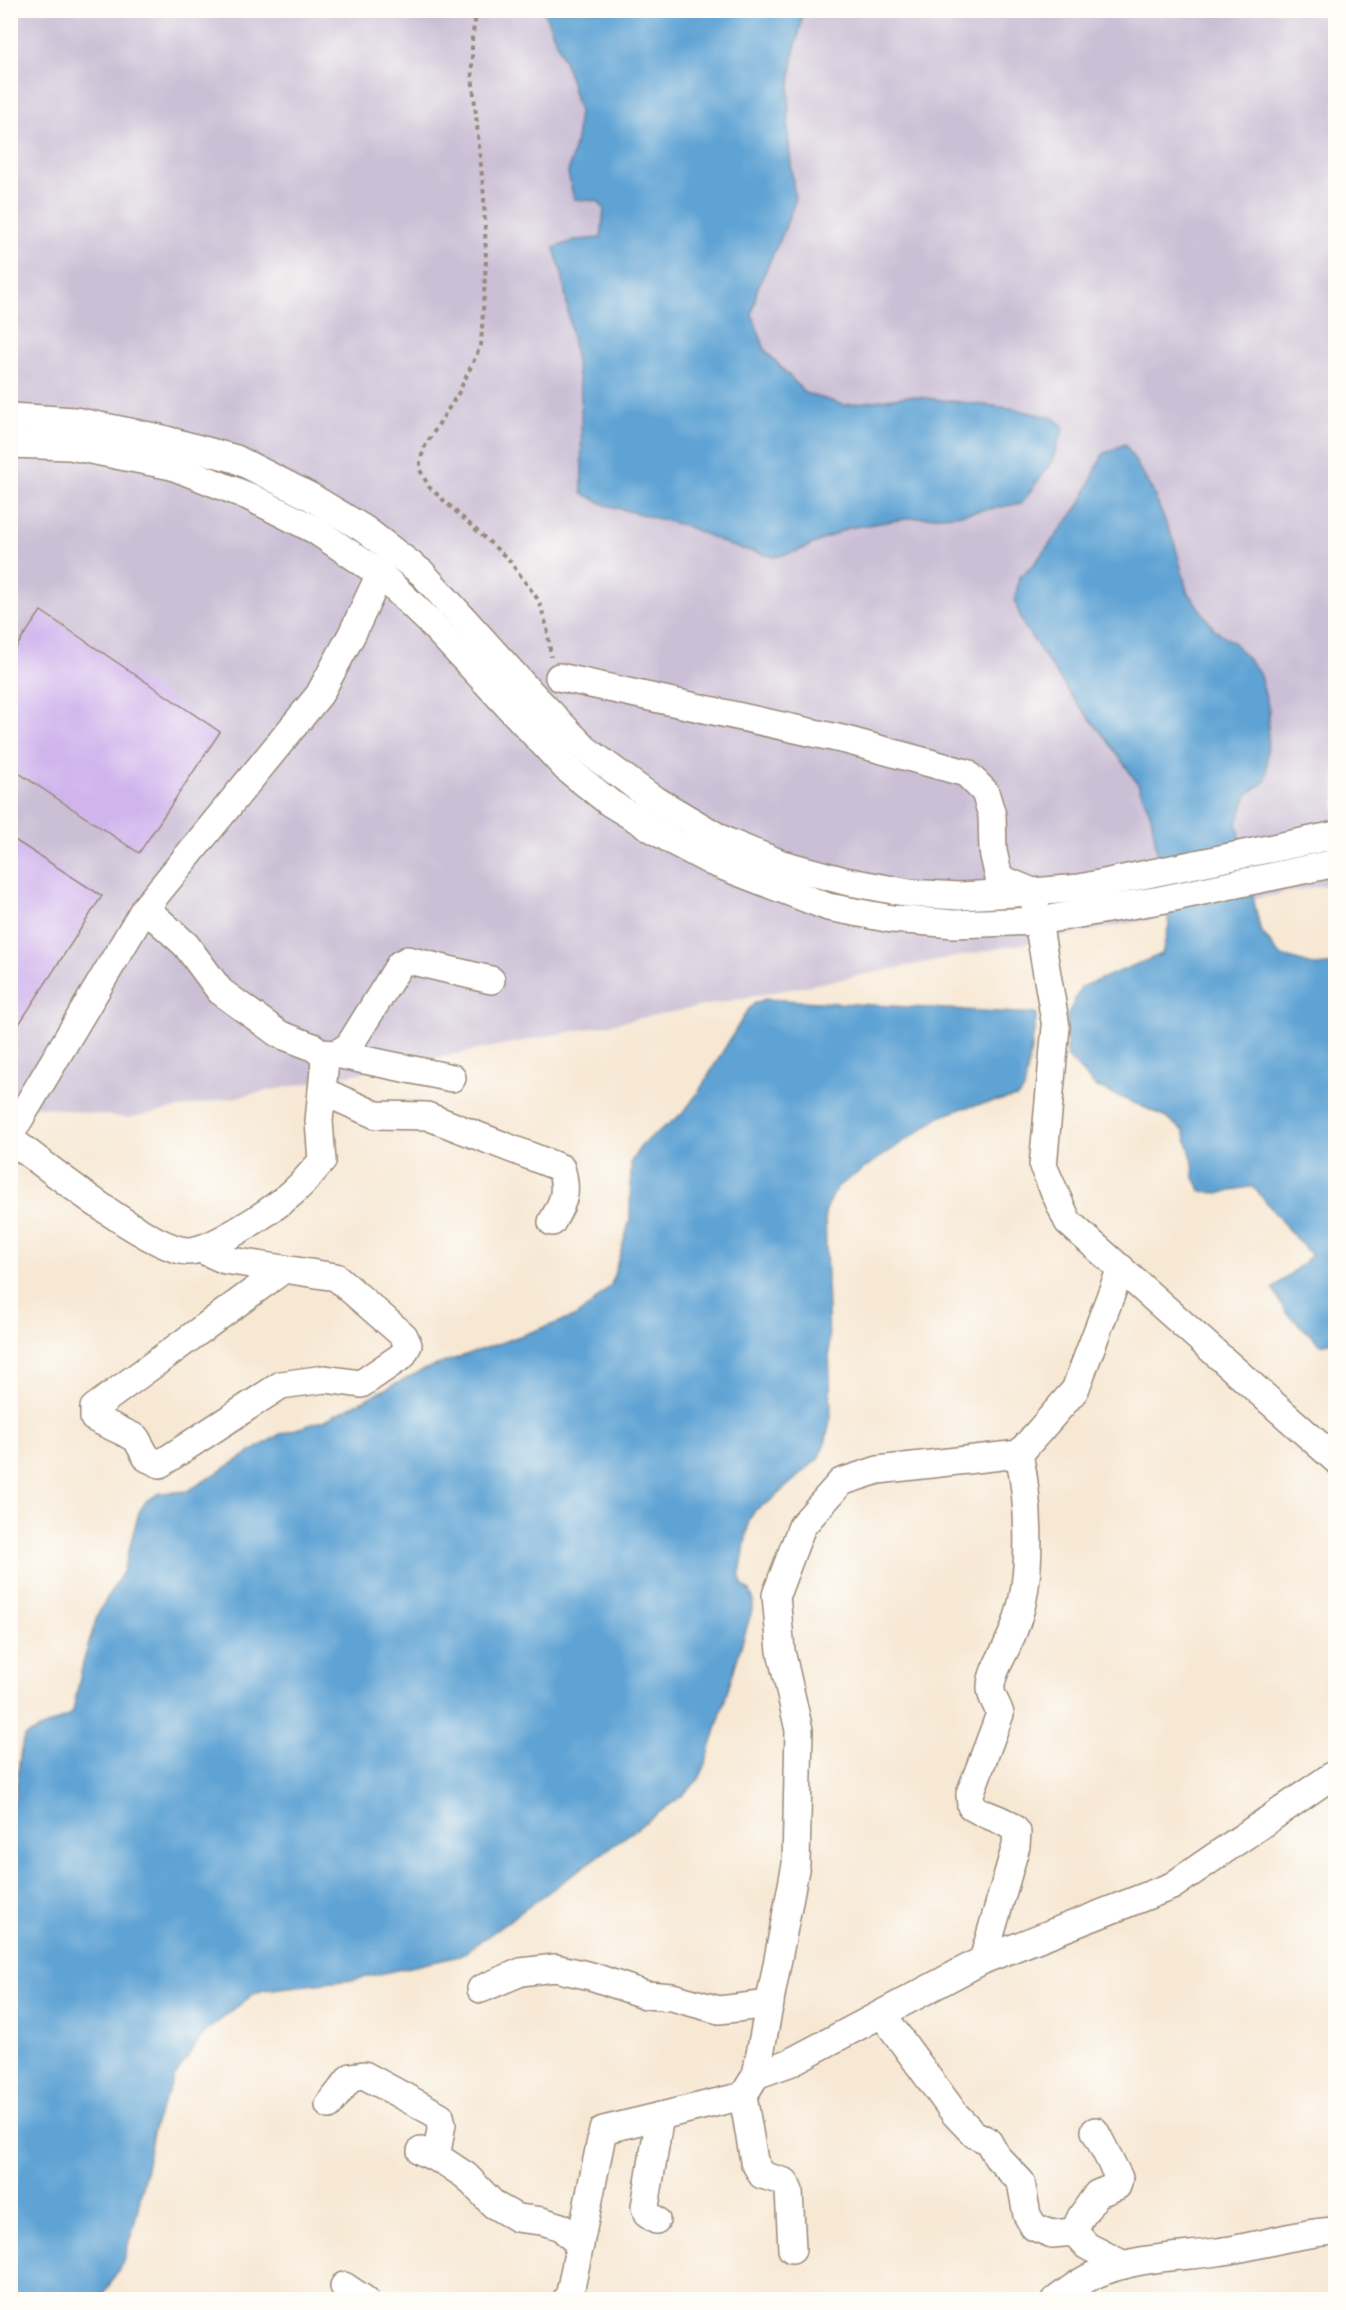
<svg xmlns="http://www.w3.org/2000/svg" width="1346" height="2310" viewBox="0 0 1346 2310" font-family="Vollkorn,serif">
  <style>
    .industrial { fill: #cbbfd5 }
    .water { fill: #5fa3d4; stroke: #4d6679; stroke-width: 1.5 }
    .building { fill: #d0b5ed }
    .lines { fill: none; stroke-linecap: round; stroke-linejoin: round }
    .minor-casing { stroke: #998979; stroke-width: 30 }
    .path { stroke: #998979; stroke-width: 4; stroke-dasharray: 4.5 4.5; stroke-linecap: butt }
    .minor { stroke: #fff; stroke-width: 27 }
  </style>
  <rect width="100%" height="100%" fill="#fdfcf7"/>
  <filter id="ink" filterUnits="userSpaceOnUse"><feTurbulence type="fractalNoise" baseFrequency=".0167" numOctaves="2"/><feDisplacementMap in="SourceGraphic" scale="12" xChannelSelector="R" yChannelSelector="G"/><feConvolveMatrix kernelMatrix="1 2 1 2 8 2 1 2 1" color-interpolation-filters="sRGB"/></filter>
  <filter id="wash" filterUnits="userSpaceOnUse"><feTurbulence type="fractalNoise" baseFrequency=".008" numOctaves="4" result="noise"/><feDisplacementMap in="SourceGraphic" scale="24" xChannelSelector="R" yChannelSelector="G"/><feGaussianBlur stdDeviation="1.35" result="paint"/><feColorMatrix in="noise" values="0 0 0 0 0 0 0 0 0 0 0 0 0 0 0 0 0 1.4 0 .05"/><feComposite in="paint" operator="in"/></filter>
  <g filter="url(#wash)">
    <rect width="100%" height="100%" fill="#f7e8d4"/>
    <path class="industrial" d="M11,11H1335V883L128,1118L11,1103Z"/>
    <g class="water">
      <path d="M544,11H801V26L794,51L789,93L788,136L795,201L783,233L757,289L752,314L765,350L805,393L844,405L909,396L1010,408L1053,418L1064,427L1052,461L1022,503L955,515L911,518L848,528L798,551L774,557L731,546L686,526L606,505L582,493L581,395L562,273L554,248L576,240L601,238L604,209L598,201L574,199L568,173L576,141L579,112L568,71Z"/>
      <path d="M1125,444L1152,490L1175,545L1187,591L1214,629L1234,643L1259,672L1269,710L1266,780L1247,795L1237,823L1260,929L1279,955L1316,966L1335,964V1341L1321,1345L1285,1311L1273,1289L1312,1255C1289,1234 1273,1208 1252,1186L1222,1193L1202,1192L1194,1178L1193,1162L1184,1131L1162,1115L1095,1086L1067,1056L1066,1019L1081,987L1162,954L1169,925L1151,815L1138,784L1108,741L1073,698L1024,626L1015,602L1019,577L1031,568L1080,505L1103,454Z"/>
      <path d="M765,999L1037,1014L1024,1090L1017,1097L963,1108L940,1117L837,1187L825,1212L831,1416L826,1440L818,1459L770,1501L755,1510L749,1520L740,1574L742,1585L750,1591L753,1598V1607L705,1766L699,1779L682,1796L460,1956L352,1980L263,1990L252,1995L204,2033L175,2076L155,2123L136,2218L123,2262L101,2299H11V1811C21,1788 15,1760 25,1736L66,1717L73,1711L83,1663L98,1613L123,1572L139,1512L146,1501L160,1493L188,1491L280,1434L325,1420L423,1370L574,1317L591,1305L611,1285L630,1220L631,1162L642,1144L683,1113L698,1093L747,1011L755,1003Z"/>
    </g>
    <g id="blocks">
      <g class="building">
        <path d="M41,611L220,732L139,853L10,767V656Z"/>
        <path d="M10,837L102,896L10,1038Z"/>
      </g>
    </g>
  </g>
  <g filter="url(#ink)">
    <use href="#blocks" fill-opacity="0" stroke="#998979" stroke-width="1.5"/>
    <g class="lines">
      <defs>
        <g id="minor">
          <path d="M10,417L75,421L159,438L236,459L311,497L364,529L422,573L526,688L585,749L649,796L725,841L782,864L845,881L909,893L959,896L1033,892L1080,888L1336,835"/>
          <path d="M10,444L70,446L172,466L250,497L315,530L380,574L428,620L566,768L610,803L676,843L712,862L828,907L892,919L955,924L1038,921L1160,900L1336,863"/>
          <path d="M559,677L846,740L966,773L985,792L992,815L993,851L999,878L1033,892L1056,1027L1043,1166L1068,1222L1336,1460"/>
          <path d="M321,1053L336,1054L349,1046L400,964L408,960L491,980"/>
          <path d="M336,1054L452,1078"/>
          <path d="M322,1091L376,1115L427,1116L561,1168C568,1192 564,1201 552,1222"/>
          <path d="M10,1135L145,908L319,695L352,634L380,574"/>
          <path d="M10,1139C45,1165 149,1249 187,1251C211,1252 272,1210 291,1194C302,1185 312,1172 322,1161L319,1121L325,1060L321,1053L313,1047L279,1034L220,991L186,945L145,908"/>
          <path d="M200,1249L225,1260L336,1277L404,1336L408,1345L402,1356L361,1384L325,1379L281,1385L160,1464L147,1458L136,1438L94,1418V1408L284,1269"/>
          <path d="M983,1960L1016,1846L1017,1832C1006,1818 985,1817 971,1806L970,1794L1000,1714C998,1705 991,1698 991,1689C990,1673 1004,1655 1009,1641C1014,1632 1017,1621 1020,1611C1032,1567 1029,1499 1019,1454"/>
          <path d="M481,1989L521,1972L555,1968L591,1976L646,1995L672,1997L719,2010L770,2004"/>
          <path d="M882,2014L955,2114L974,2134L988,2141L997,2157L1021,2182L1027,2215L1034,2227L1052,2234L1074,2232L1087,2246L1124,2265"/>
          <path d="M756,2075L796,1864L799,1730L781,1651L776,1595L802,1526L841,1482L878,1470L1019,1454L1075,1390L1121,1268"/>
          <path d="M743,2096L754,2161L762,2175L785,2182L789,2191L792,2249"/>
          <path d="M329,2105L351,2077L364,2075L440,2116L442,2124L436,2158"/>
          <path d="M421,2151L445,2162L466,2176L494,2205L517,2218L542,2221L561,2227L580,2245"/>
          <path d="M656,2220L647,2214L645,2207L660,2116"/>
          <path d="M1074,2232L1081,2217L1097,2194L1117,2186L1119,2178L1095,2131"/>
          <path d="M344,2286L365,2300"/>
          <path d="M566,2300L570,2293L603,2130L743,2096L756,2075L789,2063L983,1960L1172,1886L1336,1773"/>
          <path d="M1056,2300C1071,2289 1086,2277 1104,2271C1140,2257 1180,2257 1217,2252C1257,2247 1295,2233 1336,2231"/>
        </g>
      </defs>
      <use href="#minor" class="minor-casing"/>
      <path class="path" d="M477,10L472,38V74L484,197L486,261L481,345L459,392L425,446L420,461V470L429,487L509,560L539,601L547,627L551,657"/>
      <use href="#minor" class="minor"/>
    </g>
  </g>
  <rect width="1346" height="2310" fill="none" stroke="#fdfcf7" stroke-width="36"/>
</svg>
